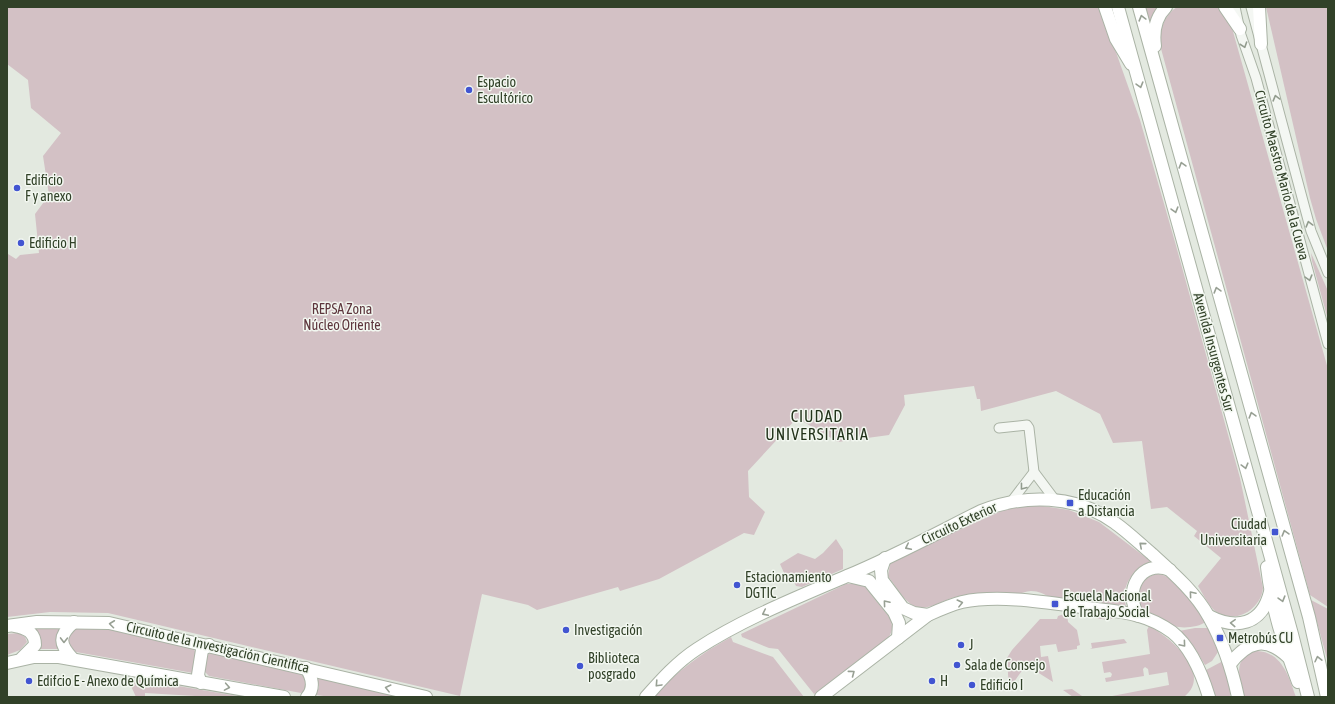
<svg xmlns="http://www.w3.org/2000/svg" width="1335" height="704" viewBox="0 0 1335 704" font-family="'Asap Condensed',sans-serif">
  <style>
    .green { fill: #d3c1c5 }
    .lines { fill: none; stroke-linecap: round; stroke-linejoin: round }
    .street-casing { stroke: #aab3a5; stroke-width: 11 }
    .secondary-casing { stroke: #aab3a5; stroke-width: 14 }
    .street { stroke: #f4f7f3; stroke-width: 9 }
    .secondary { stroke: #fff; stroke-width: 12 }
    .oneway { stroke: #98a094 }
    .oneway2 { stroke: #929c8e }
    .poi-dot { fill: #4255d1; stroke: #f2f7f0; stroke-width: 1.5 }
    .labels { text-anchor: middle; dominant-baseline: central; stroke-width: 3; stroke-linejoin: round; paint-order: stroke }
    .poi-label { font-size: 14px; fill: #314128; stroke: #f2f7f0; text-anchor: start }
    .street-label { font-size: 14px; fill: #314128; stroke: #f2f7f0 }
    .park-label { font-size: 14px; fill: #5d353c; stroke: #f2f7f0 }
    .quarter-label { font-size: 16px; letter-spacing: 1px; fill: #22321a; stroke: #f2f7f0 }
  </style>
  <rect width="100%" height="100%" fill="#e3e9e0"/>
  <g class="green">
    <path d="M7,7H1100L1140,120L1175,242L1240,478L1263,588C1261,608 1238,624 1218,613C1210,609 1203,594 1198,586L1221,558L1194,536L1197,531L1167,507L1151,509L1142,441L1113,443L1100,414L1056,391L981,411L980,399H977L974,386L904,395L905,405L889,435L838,442L797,418L748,471L749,497L765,512L754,535L744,533L659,579L620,591L618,587L537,610L528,605L482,594L460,696L108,613L50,612L7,617V255L8,254L16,259L20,255L39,253L35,214L49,195L43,156L61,133L31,108L28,80L7,64Z"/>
    <path d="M1145,7H1158L1150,26Z"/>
    <path d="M1177,7H1218L1223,9L1232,28L1328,369V607L1310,595L1160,45C1159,31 1164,15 1177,7Z"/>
    <path d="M1266,7H1328V251L1316,219L1310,198Z"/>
    <path d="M1311,253L1328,291V320L1312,261Z"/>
    <path d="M1036,505L1069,510L1099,522L1153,563C1133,568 1120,586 1126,606L1051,598C1044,594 1039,591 1031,591C1026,591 1021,594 1016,594C995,595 976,592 955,597C942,600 928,612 914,606C904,601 895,585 888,576L890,564L894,559L997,513L1006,509Z"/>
    <path d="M836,539L843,550V569L802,587L796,586L792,578L785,575L780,564L798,553L815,559L823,553Z"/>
    <path d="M1156,574C1178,574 1194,606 1205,622C1200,627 1182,629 1175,626C1163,622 1153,614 1141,610C1135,592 1136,581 1156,574Z"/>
    <path d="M846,584H858L865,587L890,618C893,626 893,631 888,638L814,694L778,649L769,648L742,637L741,634Z"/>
    <path d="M1311,600L1328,609V659H1327Z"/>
    <path d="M1067,613L1068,622L1077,630L1080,645L1077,646V649L1058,652L1056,644L1040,646L1041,657L1048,656L1053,682L1026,665L1009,689L1007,658L1012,650L1040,619H1057L1058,616Z"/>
    <path d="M1085,614L1115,617L1109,620L1086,617Z"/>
    <path d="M1149,626C1170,637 1214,674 1184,697H1107L1169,685L1167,672L1149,675L1148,669L1145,667L1143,669L1144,676L1106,682L1105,678L1111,677L1112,674L1110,672L1104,673L1102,662L1150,654L1147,630Z"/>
    <path d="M32,628H60L57,642L58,649H38Z"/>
    <path d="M76,628L114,630L193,647L196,654L193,673L76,652C63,644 67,638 76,628Z"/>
    <path d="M1195,628H1208L1218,652L1212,661L1205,665L1196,650L1179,631Z"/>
    <path d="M19,633L25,637L27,642L20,650L7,655V634Z"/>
    <path d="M731,637L733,642L773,657L804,697H654C675,672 702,653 731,637Z"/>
    <path d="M1124,639L1127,643L1090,649L1092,648L1091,643Z"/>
    <path d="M1257,651C1282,652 1289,677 1296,697H1244C1239,680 1232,655 1257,651Z"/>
    <path d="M212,652L304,674L307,680L305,691L301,693L209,676L204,671L207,655Z"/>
    <path d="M1223,661L1231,694L1229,697H1215L1206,670Z"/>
    <path d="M316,677L401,697H331L316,695L319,687Z"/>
    <path d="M135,679L149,681L243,697H212L145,693V696L136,697L130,684Z"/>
    <path d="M1072,689L1082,696L1081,697H1073L1063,690Z"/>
  </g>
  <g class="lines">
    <defs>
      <g id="street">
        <path d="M1235,7L1241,35L1256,78L1328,344"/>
        <path d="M1251,7L1311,231L1328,273"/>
        <path d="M999,428L1027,425L1029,428L1034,472L1055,500"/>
        <path d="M1011,502L1034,472"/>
      </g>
      <g id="secondary">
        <path d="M1105,7L1116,39L1131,64"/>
        <path d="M1118,7L1292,634L1308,697"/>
        <path d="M1139,7L1309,617L1327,697"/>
        <path d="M1225,7L1240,29"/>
        <path d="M1259,7L1261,44"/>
        <path d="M1155,46C1153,31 1155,18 1166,7"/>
        <path d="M885,558L881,570L882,580L903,608L914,613L928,615"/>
        <path d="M1267,567C1272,609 1283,643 1298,682"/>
        <path d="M848,576L869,581L894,612L899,623L898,638"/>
        <path d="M1139,616C1122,592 1141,558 1170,570"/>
        <path d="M1209,616C1236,630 1262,625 1270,592"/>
        <path d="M7,626L37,622L109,623L426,697"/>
        <path d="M15,626C26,628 35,632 35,645L22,658"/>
        <path d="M73,659C59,644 58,636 74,622"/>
        <path d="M7,663L34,657H59L284,697"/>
        <path d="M1230,664C1247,642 1265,635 1288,657"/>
        <path d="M306,668C312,677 315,688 307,697"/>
        <path d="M201,683L198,675L202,650L209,645"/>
        <path d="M646,697C661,680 677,662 697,649C743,619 796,598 847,576C893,557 937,533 981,511C1024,494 1076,494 1115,523C1128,532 1140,544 1152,554C1173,573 1195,592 1209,617C1223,642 1232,669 1238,697"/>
        <path d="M821,697L928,615C939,610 950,605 962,602C1000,594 1050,603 1088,608C1105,610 1123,611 1139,616C1150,619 1162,625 1172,632C1191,647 1202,674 1209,697"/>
      </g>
    </defs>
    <use href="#street" class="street-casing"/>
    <use href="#secondary" class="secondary-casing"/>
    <use href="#street" class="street"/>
    <use href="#secondary" class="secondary"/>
  </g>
  <defs><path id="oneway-chevron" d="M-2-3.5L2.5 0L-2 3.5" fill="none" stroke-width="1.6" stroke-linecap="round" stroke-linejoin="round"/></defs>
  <g class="oneway">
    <use href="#oneway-chevron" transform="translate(1142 18) rotate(-105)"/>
    <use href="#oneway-chevron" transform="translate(1140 85) rotate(74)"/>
    <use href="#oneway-chevron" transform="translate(1182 165) rotate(-106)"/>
    <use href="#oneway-chevron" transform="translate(1175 210) rotate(74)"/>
    <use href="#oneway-chevron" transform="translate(1217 290) rotate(-106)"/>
    <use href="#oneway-chevron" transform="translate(1252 415) rotate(-106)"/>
    <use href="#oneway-chevron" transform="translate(1245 466) rotate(75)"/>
    <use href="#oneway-chevron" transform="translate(1285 533) rotate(-106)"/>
    <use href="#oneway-chevron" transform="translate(1142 545) rotate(-139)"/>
    <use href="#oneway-chevron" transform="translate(908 547) rotate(154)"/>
    <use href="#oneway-chevron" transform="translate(1192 594) rotate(-130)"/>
    <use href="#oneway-chevron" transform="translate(1282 599) rotate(74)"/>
    <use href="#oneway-chevron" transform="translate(886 603) rotate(-130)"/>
    <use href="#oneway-chevron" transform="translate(960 603) rotate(-14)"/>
    <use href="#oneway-chevron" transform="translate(765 613) rotate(154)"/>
    <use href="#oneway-chevron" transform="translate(1233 623) rotate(-177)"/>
    <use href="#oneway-chevron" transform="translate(112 624) rotate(-173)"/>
    <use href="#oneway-chevron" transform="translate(64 640) rotate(91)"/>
    <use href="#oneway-chevron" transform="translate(1183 644) rotate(50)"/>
    <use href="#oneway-chevron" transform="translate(1318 659) rotate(-103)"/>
    <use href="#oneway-chevron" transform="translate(852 673) rotate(-37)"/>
    <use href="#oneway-chevron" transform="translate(658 684) rotate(133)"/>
    <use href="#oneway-chevron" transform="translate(227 687) rotate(10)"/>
    <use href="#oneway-chevron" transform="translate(388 688) rotate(-166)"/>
  </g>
  <g class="oneway2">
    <use href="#oneway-chevron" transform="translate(1244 45) rotate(71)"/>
    <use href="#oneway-chevron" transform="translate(1276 98) rotate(-105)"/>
    <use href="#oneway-chevron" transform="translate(1309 224) rotate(-105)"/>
    <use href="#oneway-chevron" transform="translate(1309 278) rotate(74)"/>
    <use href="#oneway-chevron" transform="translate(1023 487) rotate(128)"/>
  </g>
  <g class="poi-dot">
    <circle cx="469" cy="90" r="4"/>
    <circle cx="17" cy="188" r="4"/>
    <circle cx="21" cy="243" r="4"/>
    <rect x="1066" y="499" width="8" height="8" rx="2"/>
    <rect x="1271" y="528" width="8" height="8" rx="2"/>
    <circle cx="737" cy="585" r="4"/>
    <rect x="1051" y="600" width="8" height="8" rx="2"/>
    <circle cx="566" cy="630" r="4"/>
    <rect x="1216" y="634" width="8" height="8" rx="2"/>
    <circle cx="961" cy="645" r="4"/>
    <circle cx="957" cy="665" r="4"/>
    <circle cx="580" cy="666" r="4"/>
    <circle cx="29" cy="681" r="4"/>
    <circle cx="932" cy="681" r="4"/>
    <circle cx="972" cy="685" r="4"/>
  </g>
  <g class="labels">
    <g class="poi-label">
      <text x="477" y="82">Espacio<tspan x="477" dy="16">Escultórico</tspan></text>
      <text x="25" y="180">Edificio<tspan x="25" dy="16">F y anexo</tspan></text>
      <text x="29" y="243">Edificio H</text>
      <text x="1078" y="495">Educación<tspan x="1078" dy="16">a Distancia</tspan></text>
      <text x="1267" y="524" text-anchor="end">Ciudad<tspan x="1267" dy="16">Universitaria</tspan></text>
      <text x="745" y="577">Estacionamiento<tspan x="745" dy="16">DGTIC</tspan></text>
      <text x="1063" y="596">Escuela Nacional<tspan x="1063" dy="16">de Trabajo Social</tspan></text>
      <text x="574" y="630">Investigación</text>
      <text x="1228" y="638">Metrobús CU</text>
      <text x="969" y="645">J</text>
      <text x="588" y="658">Biblioteca<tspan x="588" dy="16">posgrado</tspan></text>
      <text x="965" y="665">Sala de Consejo</text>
      <text x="37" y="681">Edifcio E - Anexo de Química</text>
      <text x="940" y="681">H</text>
      <text x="980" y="685">Edificio I</text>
    </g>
    <g class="street-label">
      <text transform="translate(1282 175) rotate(75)">Circuito Maestro Mario de la Cueva</text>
      <text transform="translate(1214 352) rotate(75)">Avenida Insurgentes Sur</text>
      <text transform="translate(959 523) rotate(-25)">Circuito Exterior</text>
      <text transform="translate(218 647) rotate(13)">Circuito de la Investigación Científica</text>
    </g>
    <g class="park-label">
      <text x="342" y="309">REPSA Zona<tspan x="342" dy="16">Núcleo Oriente</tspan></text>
    </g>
    <g class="quarter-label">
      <text x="817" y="416">CIUDAD<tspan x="817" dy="18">UNIVERSITARIA</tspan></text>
    </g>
  </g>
  <rect width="1335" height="704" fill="none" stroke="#314128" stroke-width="16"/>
</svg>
